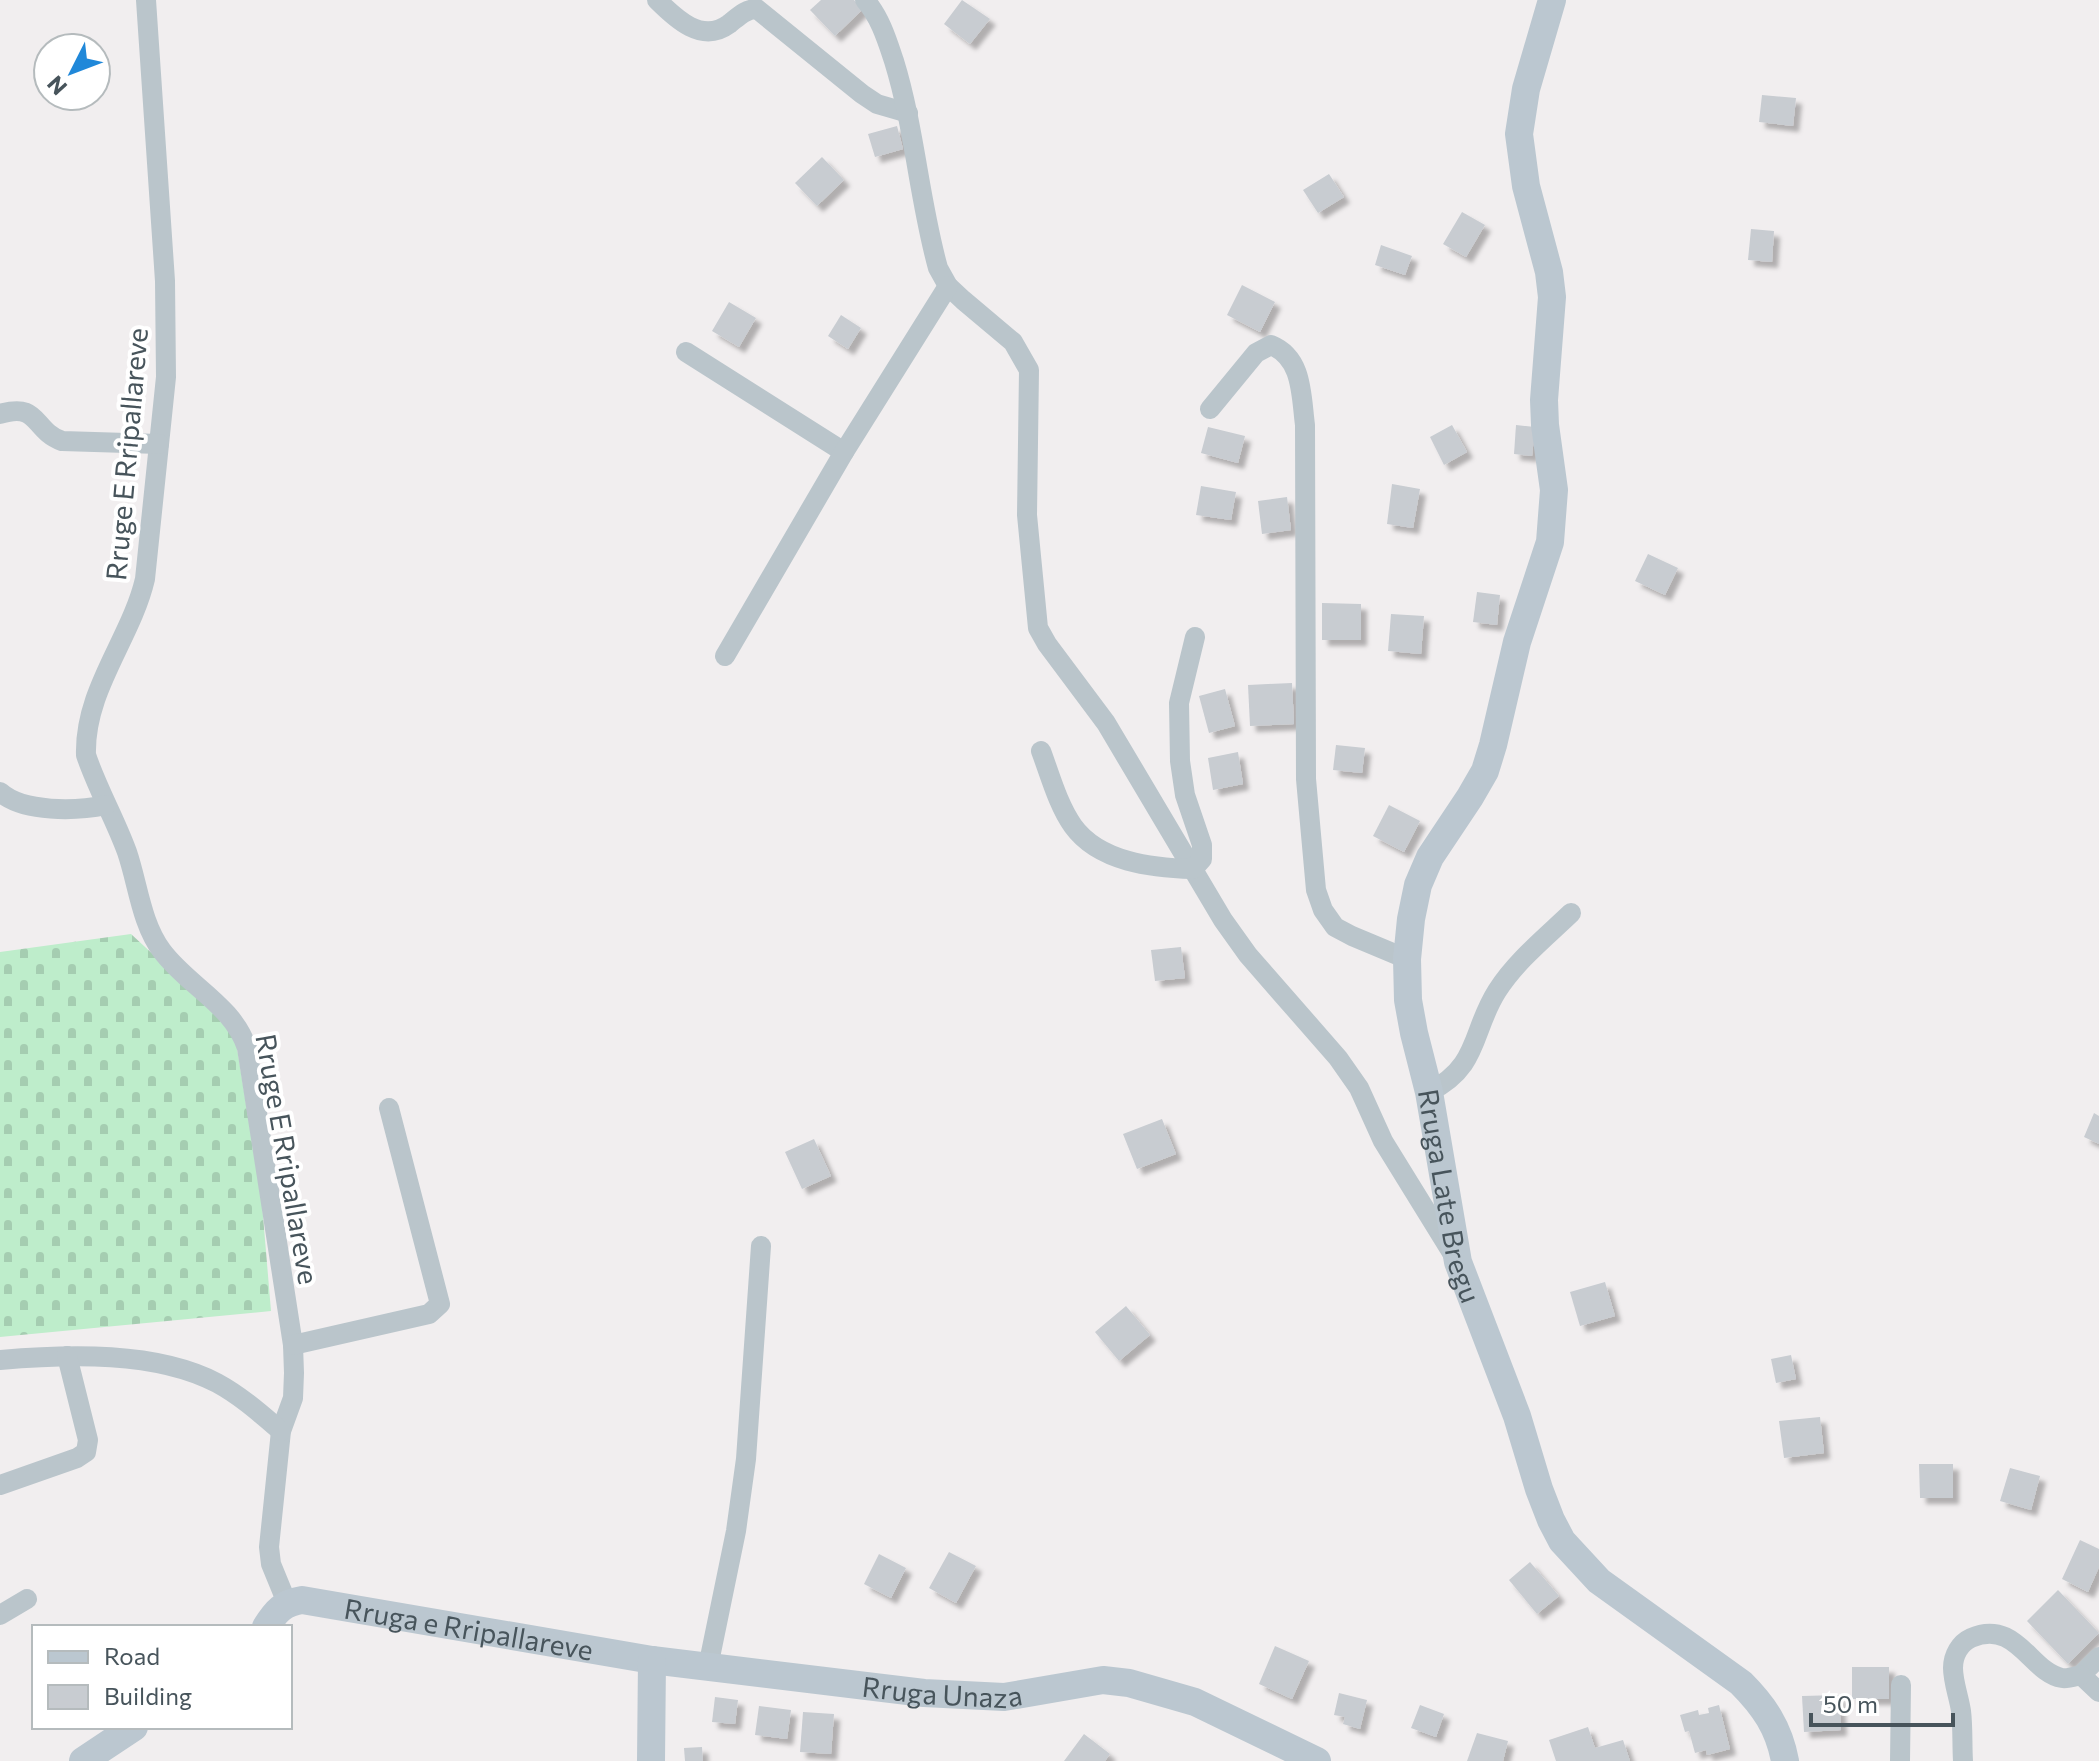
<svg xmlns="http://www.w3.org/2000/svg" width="2099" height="1761" viewBox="0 0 2099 1761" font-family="Commissioner,sans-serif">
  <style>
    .cemetery { fill: url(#cemetery-stones) }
    .building { fill: #c8ccd1; filter: url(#shadow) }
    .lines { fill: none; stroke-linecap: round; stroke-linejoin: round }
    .street { stroke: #bac5cb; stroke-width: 20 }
    .secondary { stroke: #bbc7d0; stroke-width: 28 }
    .labels { text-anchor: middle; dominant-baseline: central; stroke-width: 8; stroke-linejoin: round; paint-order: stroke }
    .street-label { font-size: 28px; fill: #47545b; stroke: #fff }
  </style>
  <defs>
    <pattern id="cemetery-stones" width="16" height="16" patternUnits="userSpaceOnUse" patternTransform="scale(2)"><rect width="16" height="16" fill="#beedcb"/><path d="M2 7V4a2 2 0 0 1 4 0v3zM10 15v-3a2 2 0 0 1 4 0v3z" fill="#a5cdb1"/></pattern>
    <filter id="shadow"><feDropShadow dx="6" dy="6" stdDeviation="2" flood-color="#0004"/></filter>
  </defs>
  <rect width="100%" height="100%" fill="#f1eeef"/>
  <path class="cemetery" d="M131,934L234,1029L262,1204L271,1311L0,1337V952Z"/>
  <g class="building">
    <path d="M821,0H854L863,9L835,36L810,10Z"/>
    <path d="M962,0L990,19L970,44L944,24Z"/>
    <path d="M1762,95L1796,98L1793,126L1759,122Z"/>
    <path d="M897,126L903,149L875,157L868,134Z"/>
    <path d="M822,157L844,180L817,206L795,183Z"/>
    <path d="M1329,174L1344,197L1318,213L1303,190Z"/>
    <path d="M1462,212L1485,225L1466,257L1443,244Z"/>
    <path d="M1751,229L1774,231L1772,262L1748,260Z"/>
    <path d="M1381,245L1412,256L1405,275L1375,265Z"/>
    <path d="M1242,285L1275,302L1260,332L1227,315Z"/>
    <path d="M729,302L756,318L739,347L712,331Z"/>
    <path d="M841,315L861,328L848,349L828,336Z"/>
    <path d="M1452,425L1467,452L1444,465L1430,437Z"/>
    <path d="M1516,425L1535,427L1532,456L1514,454Z"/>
    <path d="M1208,427L1245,436L1238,463L1201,453Z"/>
    <path d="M1392,484L1420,489L1413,528L1387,524Z"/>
    <path d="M1201,486L1236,492L1231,520L1196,515Z"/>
    <path d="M1287,497L1291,530L1262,534L1258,501Z"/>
    <path d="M1648,554L1678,568L1665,595L1635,581Z"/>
    <path d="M1477,592L1500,595L1497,625L1473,622Z"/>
    <path d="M1322,603L1361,604V640H1322Z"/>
    <path d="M1391,614L1424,616L1421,654L1388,651Z"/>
    <path d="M1292,683L1294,724L1250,726L1248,685Z"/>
    <path d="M1225,689L1235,726L1209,733L1199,696Z"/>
    <path d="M1336,745L1365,748L1362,773L1333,770Z"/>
    <path d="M1238,752L1243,784L1213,790L1208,758Z"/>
    <path d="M1389,805L1420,821L1404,852L1373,836Z"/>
    <path d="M1181,947L1185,978L1155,981L1151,950Z"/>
    <path d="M2094,1113L2099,1116V1144L2084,1137Z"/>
    <path d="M1162,1119L1176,1154L1137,1169L1123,1134Z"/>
    <path d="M814,1139L831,1176L802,1189L785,1152Z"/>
    <path d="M1605,1282L1615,1316L1580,1326L1570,1292Z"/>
    <path d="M1126,1306L1150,1335L1119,1361L1095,1332Z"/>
    <path d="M1791,1355L1796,1379L1776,1383L1771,1359Z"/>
    <path d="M1820,1417L1824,1453L1784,1458L1779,1421Z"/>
    <path d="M1919,1464H1953V1498H1920Z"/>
    <path d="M2010,1468L2040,1476L2031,1510L2000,1501Z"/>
    <path d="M2080,1540L2099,1549V1567L2088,1592L2062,1579Z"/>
    <path d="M949,1552L976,1566L956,1603L929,1588Z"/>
    <path d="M879,1554L906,1568L891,1598L864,1584Z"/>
    <path d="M1530,1562L1559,1596L1537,1614L1509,1580Z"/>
    <path d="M2058,1590L2099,1633L2068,1664L2027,1621Z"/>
    <path d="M1275,1646L1309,1661L1292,1699L1259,1684Z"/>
    <rect x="1852" y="1667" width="37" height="32"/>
    <path d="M1339,1693L1367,1700L1360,1729L1343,1724L1345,1717L1334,1715Z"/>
    <path d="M1839,1695L1841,1730L1804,1732L1802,1696Z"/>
    <path d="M715,1697L738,1700L735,1724L712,1722Z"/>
    <path d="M1420,1705L1444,1714L1436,1737L1411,1728Z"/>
    <path d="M1719,1705L1730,1749L1707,1755L1706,1750L1695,1753L1689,1731L1685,1732L1680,1715L1698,1710L1699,1715L1709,1713L1708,1708Z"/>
    <path d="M759,1706L791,1710L787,1739L755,1735Z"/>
    <path d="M803,1712L834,1714L831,1754L800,1752Z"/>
    <path d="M1588,1727L1595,1748L1623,1740L1630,1761H1556L1549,1740Z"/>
    <path d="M1477,1733L1508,1741L1503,1761H1467Z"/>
    <path d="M1084,1734L1110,1754L1105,1761H1064Z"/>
    <path d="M702,1747L703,1761H685L684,1748Z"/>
  </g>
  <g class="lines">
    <g class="street">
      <path d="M146,0L165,281L166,377L145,579C131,639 84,690 86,755C97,788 115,819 127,852C138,884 141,923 162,951C188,986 233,1005 247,1048L293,1345L294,1373L293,1398L281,1431L269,1547L271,1564L287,1603"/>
      <path d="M657,0C676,19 702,44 729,24C738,17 745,9 757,9L862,94L877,104L908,113"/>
      <path d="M865,0C880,17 887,40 894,61C915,129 919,200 938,268L948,286L963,300L1013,342L1029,370L1027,515L1038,628L1047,644L1106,723L1223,920L1248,955L1338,1058L1359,1088L1383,1141L1454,1256"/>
      <path d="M686,352L844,452"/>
      <path d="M1210,409L1256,353L1271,345C1303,358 1301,395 1305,425L1306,779L1316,890L1323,910L1335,927L1352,936L1407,959"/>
      <path d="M0,414C40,402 32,430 62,441L159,444"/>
      <path d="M725,656L844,452L948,286"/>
      <path d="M1041,751C1050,775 1058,805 1073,826C1099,862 1152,868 1193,869L1202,859V845L1185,795L1180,761L1179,703L1195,637"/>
      <path d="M0,792C23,813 77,811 106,805"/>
      <path d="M1429,1092C1480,1066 1471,1032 1497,991C1516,961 1546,937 1571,913"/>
      <path d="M293,1345L429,1314L440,1304L389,1108"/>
      <path d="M0,1360C68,1354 156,1351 217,1383C241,1396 261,1414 281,1431"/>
      <path d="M0,1485L77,1458L86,1452L88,1440L67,1356"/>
      <path d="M0,1615L27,1599"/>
      <path d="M2099,1657L2081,1675L2099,1692"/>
      <path d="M708,1667L736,1531L746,1459L761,1246"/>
      <path d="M1900,1761L1901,1685"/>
      <path d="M1963,1761C1962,1745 1963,1727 1961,1711C1959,1697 1953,1682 1953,1668C1953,1655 1960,1643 1971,1638C2016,1618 2031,1673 2062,1678C2068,1679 2076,1676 2081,1675"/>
    </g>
    <g class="secondary">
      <path id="s1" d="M1552,0L1526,89L1519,134L1526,186L1549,272L1552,297L1544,400L1545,425L1554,490L1550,542L1517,642L1493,745L1485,771L1470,797L1430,857L1418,885L1411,919L1407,959L1408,1000L1414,1033L1429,1092L1458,1262L1517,1416L1539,1489L1551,1520L1562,1541L1599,1581L1741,1683C1764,1706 1779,1728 1785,1761"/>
      <path id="s2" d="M266,1627C276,1611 283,1603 302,1600L652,1660L924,1693L1004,1697L1103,1680L1129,1683L1195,1702L1317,1761"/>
      <path d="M83,1761L134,1727"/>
      <path d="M651,1761L652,1660"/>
    </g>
  </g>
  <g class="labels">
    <g class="street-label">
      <text transform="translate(126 454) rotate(-85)">Rruge E Rripallareve</text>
      <text transform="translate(288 1159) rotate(80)">Rruge E Rripallareve</text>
      <text stroke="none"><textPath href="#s1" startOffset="1238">Rruga Late Bregu</textPath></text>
      <text stroke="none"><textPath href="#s2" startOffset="216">Rruga e Rripallareve</textPath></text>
      <text stroke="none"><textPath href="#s2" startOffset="694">Rruga Unaza</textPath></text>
    </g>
  </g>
  <rect x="32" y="1625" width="260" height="104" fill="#ffffff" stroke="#b5bbbd" stroke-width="2"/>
  <rect x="48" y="1651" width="40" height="12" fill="#bbc7d0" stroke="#b5bbbd" stroke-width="2"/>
  <text x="104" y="1665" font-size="24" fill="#47545b">Road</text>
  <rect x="48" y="1685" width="40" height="24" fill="#c8ccd1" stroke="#b5bbbd" stroke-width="2"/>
  <text x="104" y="1705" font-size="24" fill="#47545b">Building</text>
  <g transform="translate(72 72) rotate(228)"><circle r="38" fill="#ffffff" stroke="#b5bbbd" stroke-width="2"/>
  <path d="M0-6L14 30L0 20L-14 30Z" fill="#2088d9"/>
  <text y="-12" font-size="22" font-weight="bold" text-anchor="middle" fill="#47545b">N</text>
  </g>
  <path d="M1811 1713v12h142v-12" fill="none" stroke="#47545b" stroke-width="4"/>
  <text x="1823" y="1713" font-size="24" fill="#47545b" stroke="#ffffff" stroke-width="6" paint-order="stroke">50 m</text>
</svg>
